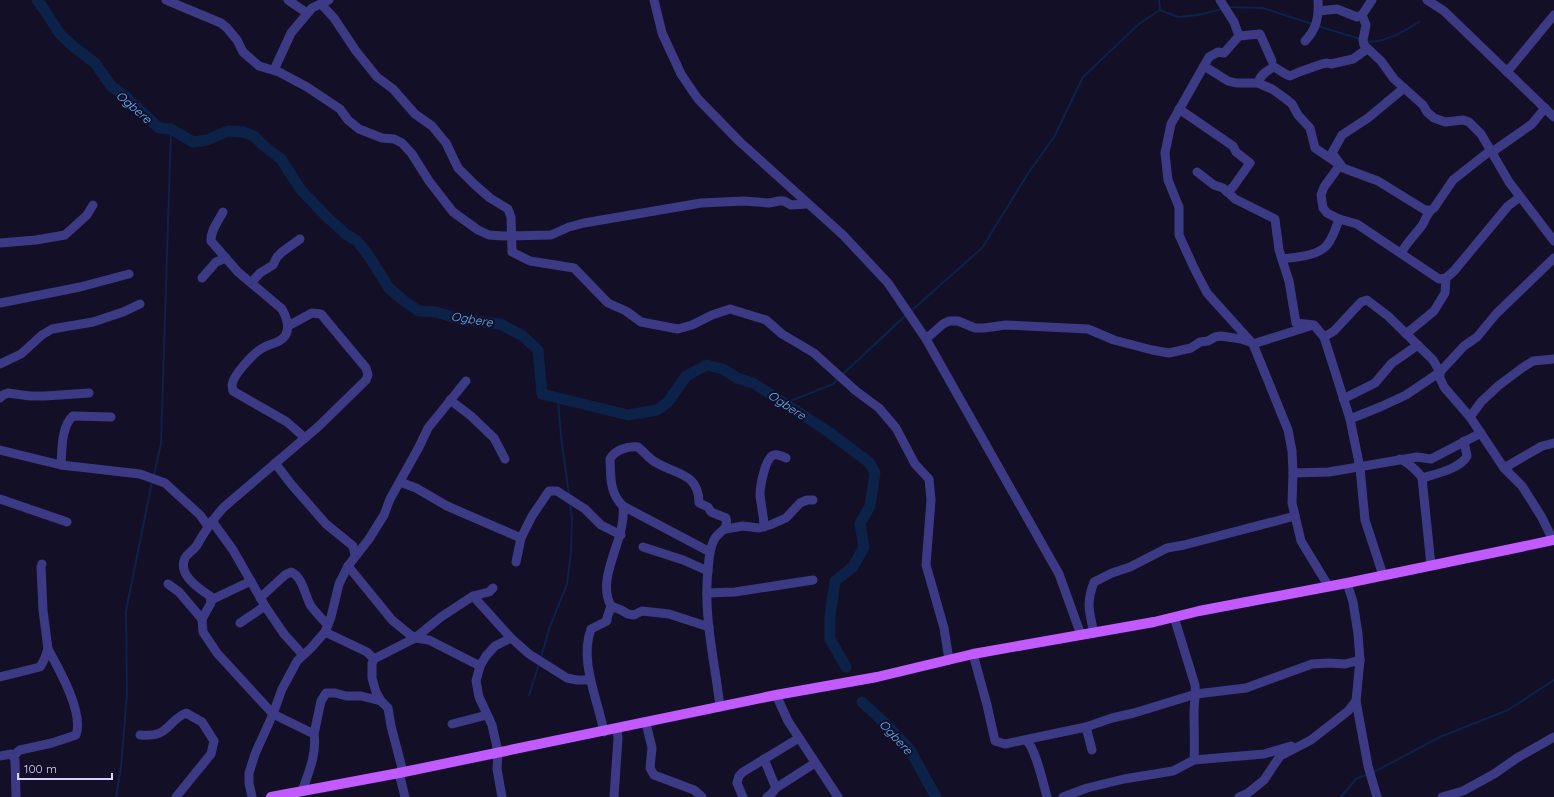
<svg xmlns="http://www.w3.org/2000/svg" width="1554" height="797" viewBox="0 0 1554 797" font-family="Quicksand,sans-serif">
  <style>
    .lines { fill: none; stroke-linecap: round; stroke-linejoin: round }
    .stream { stroke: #0c2248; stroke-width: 2 }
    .river { stroke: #0c2248; stroke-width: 11 }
    .minor { stroke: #3d3a85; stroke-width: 9 }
    .major { stroke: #c25bff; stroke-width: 10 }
    .labels { text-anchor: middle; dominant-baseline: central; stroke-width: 4; stroke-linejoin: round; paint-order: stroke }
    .water-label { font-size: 12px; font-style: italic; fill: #62b6ff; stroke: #130f26 }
  </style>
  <rect width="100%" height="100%" fill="#130f26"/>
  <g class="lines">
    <g class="stream">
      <path d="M1159,0L1160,10"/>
      <path d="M1229,7L1263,8L1312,24"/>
      <path d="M1160,10L1178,17L1198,15L1223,9"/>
      <path d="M1318,26L1360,39"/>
      <path d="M1366,41C1382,45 1406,30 1419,22"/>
      <path d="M911,311L982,248L1029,172L1054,137L1083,77L1140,23L1160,10"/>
      <path d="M842,375L906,315"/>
      <path d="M558,399L561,437L569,495"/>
      <path d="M783,404L833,384L839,378"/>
      <path d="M154,475L161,443L171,129"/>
      <path d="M541,658L549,629L567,584L571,552L572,518L570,503"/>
      <path d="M529,695L539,664"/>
      <path d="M1372,773L1440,737L1508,710L1554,680"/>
      <path d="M116,797L121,767L127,693L126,611L152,482"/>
      <path d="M1341,797L1356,779L1368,774"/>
    </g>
    <g class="river">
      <path d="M37,0L41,5L60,34L75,48L95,63L111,86L125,96L159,128L171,129L193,142L207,140L228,131L243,132L254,136L264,146L281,159L301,190L328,218L347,235L357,241L369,256L389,288L404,301L419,311L436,312L456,318L500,324L523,336L538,350L542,394L628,415L657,410L668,402L686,376L707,365L723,369L737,378L753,383L826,430L870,463L875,473L870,506L860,524L864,547L853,567L835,581L830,616V639L846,667"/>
      <path d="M862,702L888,726L910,750L936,797"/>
    </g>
    <g class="minor">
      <path d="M166,0L221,23L227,28L237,40L243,52L259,66L279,72L307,87L340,109L348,120L359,129L382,138L394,139L402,143L412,154L429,181L453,212L478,230L489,235L503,236L551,235L569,227L584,223L701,203L744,201L769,203L779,201H784L791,205L806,204"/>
      <path d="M288,0L307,13"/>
      <path d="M654,0L662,33L681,74L698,99L740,142L843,235L888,283L926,339L1059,574L1081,635"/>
      <path d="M1220,0L1234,22L1239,36L1260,34L1272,61"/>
      <path d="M1427,0L1444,11L1554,117"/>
      <path d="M321,4L334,18L356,51L377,77L393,89L415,114L432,126L446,143L458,168L474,184L490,198L508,209L511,217L512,252L530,261L574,268L608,303L626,311L641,322L678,329L692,325L712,315L730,309L766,320L782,334L814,353L856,391L879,408L896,428L915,464L929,479L931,500L926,565L944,628L949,660"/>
      <path d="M1319,11L1337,9L1357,17L1362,15L1372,0"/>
      <path d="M1362,15L1366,25L1363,40L1364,45L1381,61L1394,79L1423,105L1427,112L1434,118L1445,122L1463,120L1469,122L1481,134L1509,182L1554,241"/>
      <path d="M1239,36L1224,53L1218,52L1209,57L1171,124L1165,153L1168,180L1179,207V235L1194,268L1207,293L1253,344L1288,430L1292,451L1293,473L1292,503L1301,541L1329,587"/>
      <path d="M1305,41C1317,29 1319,16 1318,0"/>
      <path d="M1204,66L1228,81L1236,83H1258L1272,89L1286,99L1292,104L1298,115L1310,128L1315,148L1340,165L1324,187L1321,195L1323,208L1327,213L1339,219L1357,224L1439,279L1446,278L1454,271L1508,206L1520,197"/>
      <path d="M274,70L291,33L312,8L329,0"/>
      <path d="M1507,72L1554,15"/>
      <path d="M1258,83C1260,75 1266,71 1274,67C1280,70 1284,74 1290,76L1299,72L1322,64L1327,63L1331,64L1353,59L1367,49"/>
      <path d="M1404,88L1368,118L1342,135L1332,153L1343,168L1378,181L1425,210H1430"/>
      <path d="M1179,109L1233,146L1236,152L1250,163L1233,187L1227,192"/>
      <path d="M1492,152L1532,124L1545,108"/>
      <path d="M1197,172L1214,185L1223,188L1235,199L1275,219L1279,250L1289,281L1296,323L1314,325L1324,337L1350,419L1360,468L1365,520L1383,575"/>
      <path d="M223,212C219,220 210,231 211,241L238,272L282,309C288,320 292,334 279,341C273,344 266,345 261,349C253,354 233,375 232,385C232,386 233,391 233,391L287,422L305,438"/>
      <path d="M0,243L36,240L65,235L87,215L93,205"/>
      <path d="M1401,253C1407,242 1416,234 1423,224C1426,218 1428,211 1434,208L1453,180L1491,150"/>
      <path d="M1282,259C1296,257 1318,256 1327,245C1333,238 1336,227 1339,219"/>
      <path d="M202,278L216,262L226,258"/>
      <path d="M251,283L260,273L273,265L277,257L282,252L300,239"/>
      <path d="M0,303L80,287L129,274"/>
      <path d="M288,326L312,313L321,314L366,368L368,375L366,380L319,426L224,507C213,519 205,531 197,545C194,550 188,553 185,558C177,575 200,589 210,596L211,603L202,619L203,632L217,653L273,714L314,734C317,753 309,772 302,791"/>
      <path d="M1406,334L1434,311L1445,293L1446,278"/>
      <path d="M1324,337L1334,331L1361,302L1367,300L1388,316L1433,360L1440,372V378L1444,387L1470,417L1504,468L1522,486L1541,516L1553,540"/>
      <path d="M926,339L943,324L949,321H958L975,328H984L1006,325L1088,329L1114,340L1152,350L1169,353L1191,348L1200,342L1208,341L1215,337L1221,336L1241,339L1250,342"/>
      <path d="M1253,344L1310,326"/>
      <path d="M0,364L21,354L42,335L52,329L93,322L123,312L140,304"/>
      <path d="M0,398L3,395L8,393L30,396H45L89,393"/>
      <path d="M1343,399L1375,383L1392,363L1418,345"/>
      <path d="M450,400L471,416L494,438L505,459"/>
      <path d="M1470,417L1481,402L1498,386L1522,368L1533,361L1554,359"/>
      <path d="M1350,419L1380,407L1406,395L1440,372L1464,346L1477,337L1496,314L1554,258"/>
      <path d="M0,450L61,465L140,474L165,483L200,515L208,526"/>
      <path d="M1400,459C1406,461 1419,472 1422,478L1431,565"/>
      <path d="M275,463L291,484L326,524L353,546L355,555"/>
      <path d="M61,465C62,451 61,426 73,416L111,417"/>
      <path d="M1504,468L1542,446L1554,443"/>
      <path d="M1293,473L1329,472L1417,457L1431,459L1481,433"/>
      <path d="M1422,478C1435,474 1460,469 1467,456L1464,441"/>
      <path d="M400,482L416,488L447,506L521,538"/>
      <path d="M0,499L67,522"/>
      <path d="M623,506C627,540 595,576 611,606L621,610L628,614L634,615L642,611L669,614L709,627"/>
      <path d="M212,521L233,550L265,606L284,634L303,655"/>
      <path d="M764,527C764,516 761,506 760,495C760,487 765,457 774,455C778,454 782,456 786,458"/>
      <path d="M726,529L743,526L759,528L770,525L786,518L800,503L807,500H813"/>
      <path d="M643,547L683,560L708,571"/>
      <path d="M710,552L623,506C609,492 611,477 610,459C615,450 627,446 638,447C643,451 647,456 652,460C673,475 699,471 699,503L708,507L711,512L726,518C729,531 718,531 714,540C709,549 709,561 708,570C703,616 715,662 720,707"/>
      <path d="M516,562L521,538L532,516L549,491H557L585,509L601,525L621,535"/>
      <path d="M348,566L392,620L409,634L415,638L429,640L480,666"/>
      <path d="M1347,583L1353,602L1358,634L1360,660L1356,701L1368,766L1377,797"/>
      <path d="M168,584L179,592L202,619"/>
      <path d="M707,593L735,592L813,580"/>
      <path d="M473,596L511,638L529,654L567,678L577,680H590"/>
      <path d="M260,598L285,575L291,572C303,577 305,596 311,606C316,613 322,619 328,625"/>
      <path d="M211,600L251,581"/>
      <path d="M240,623L265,606"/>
      <path d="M325,632L367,652L374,659"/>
      <path d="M1094,633C1089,611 1086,603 1094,582L1112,573L1130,567L1167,548L1184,545L1295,516"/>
      <path d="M973,654L987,705L995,741L1005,744L1086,727L1092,750"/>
      <path d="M0,677L40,667L44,660L48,649L43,610L41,567L42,564"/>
      <path d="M776,695L788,721L838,797"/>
      <path d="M646,723L652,748L650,768L654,775L694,790L702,797"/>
      <path d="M452,724L487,715"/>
      <path d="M1086,727L1112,718L1134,713L1196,694L1246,688L1312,664L1329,663L1345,664L1360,660"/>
      <path d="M604,732C598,700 579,661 591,629L607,621V618L611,606"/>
      <path d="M314,734L321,701L326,693H335L346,696H361L381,701"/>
      <path d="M140,735C169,738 166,722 186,713L202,722L214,741L211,754L176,797"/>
      <path d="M1027,741C1036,750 1043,783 1047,797"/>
      <path d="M0,756L11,754L13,756L20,750L52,743L76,735C84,713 59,669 48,649"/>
      <path d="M13,756L15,760L16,797"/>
      <path d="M764,759L776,788"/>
      <path d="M1194,760L1264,754L1291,746"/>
      <path d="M403,772L391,726L388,708L381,701L376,692L372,678V664L374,659L415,638L441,617L473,596L489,592L493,588"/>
      <path d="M399,773L405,797"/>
      <path d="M252,797L249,783V773L255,754L273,714L282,689L297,661L311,648L325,632L331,617L339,584L348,566L369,539L384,515L390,499L419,447L428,428L466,381"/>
      <path d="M502,797L497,769L498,752L492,725L479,697L476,681L480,666L486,656L495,646L511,638"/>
      <path d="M614,797L618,738L617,729"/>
      <path d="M743,797L737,783L739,776L743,772L799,738"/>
      <path d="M767,797L771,794L776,788L815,763"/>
      <path d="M1063,797L1087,788L1124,779L1173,771L1194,760C1195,744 1194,729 1194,713C1194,704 1196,695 1195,685L1174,617"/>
      <path d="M1239,797L1248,793L1264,780L1280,756L1311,740L1348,711L1356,701"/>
      <path d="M1442,797L1463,791L1494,774L1517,758L1554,737"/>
    </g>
    <path class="major" d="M271,797L399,773L776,695L877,677L973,654L1154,622L1199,611L1347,583L1554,540"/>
  </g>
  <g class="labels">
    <g class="water-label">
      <text transform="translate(134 107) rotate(41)">Ogbere</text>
      <text transform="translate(472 319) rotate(9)">Ogbere</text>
      <text transform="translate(787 405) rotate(33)">Ogbere</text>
      <text transform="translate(896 737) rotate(47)">Ogbere</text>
    </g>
  </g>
  <path d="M18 773v6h94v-6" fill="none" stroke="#d9d4ff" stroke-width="2"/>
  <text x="24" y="773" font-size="12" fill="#d9d4ff" stroke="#130f26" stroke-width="3" paint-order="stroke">100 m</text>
</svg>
